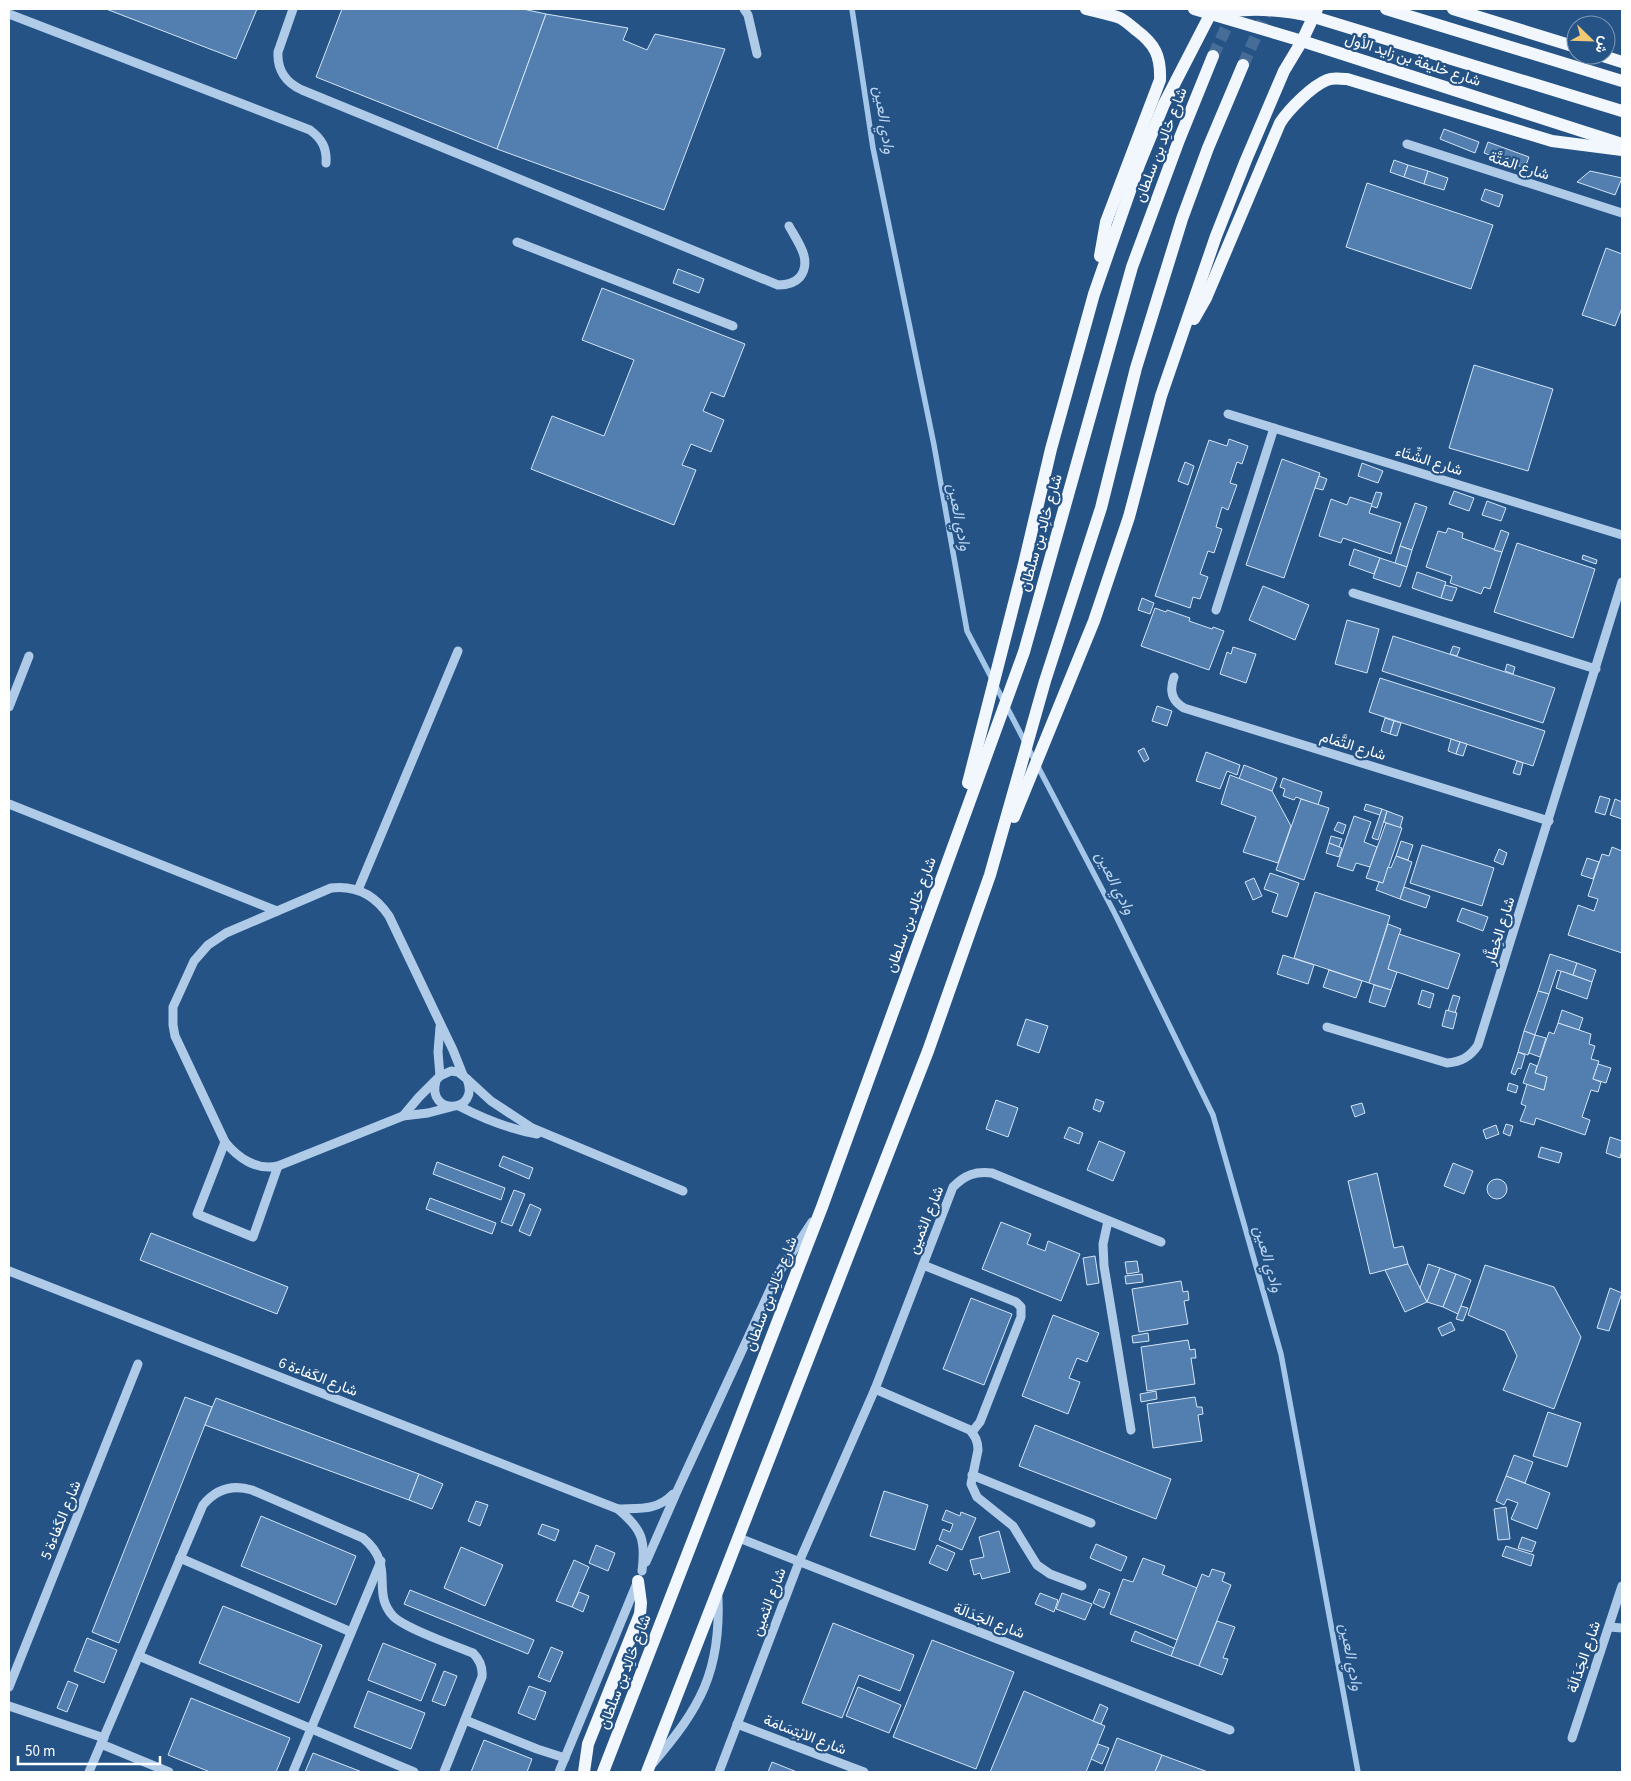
<svg xmlns="http://www.w3.org/2000/svg" width="1631" height="1781" viewBox="0 0 1631 1781" font-family="'Source Sans 3',Vazirmatn,sans-serif">
  <style>
    .lines { fill: none; stroke-linecap: round; stroke-linejoin: round }
    .stream { stroke: #a4c7e9; stroke-width: 5.5 }
    .building { fill: #527faf; stroke: #d3e5f6 }
    .major-tunnel { stroke: #466d98; stroke-width: 12; stroke-dasharray: 12 6; stroke-linecap: butt }
    .minor { stroke: #b0cbe8; stroke-width: 9 }
    .major { stroke: #f2f7fe; stroke-width: 12 }
    .labels { text-anchor: middle; dominant-baseline: central; stroke-width: 4.5; stroke-linejoin: round; paint-order: stroke }
    .street-label { font-size: 15px; fill: #fff; stroke: #255386 }
    .water-label { font-size: 16px; font-style: italic; fill: #bbd5f0; stroke: #255386 }
  </style>
  <rect width="100%" height="100%" fill="#255386"/>
  <g class="lines">
    <path class="stream" d="M852,9L873,148L934,445L967,631L1115,914L1213,1115L1281,1354L1358,1772"/>
  </g>
  <g class="building">
    <path d="M106,9H257L236,59Z"/>
    <path d="M342,9H523L546,14L497,149L316,77Z"/>
    <path d="M546,14L628,28L623,40L647,50L655,34L725,49L664,210L497,149Z"/>
    <path d="M1444,129L1479,142L1475,153L1440,139Z"/>
    <path d="M1488,142L1529,157L1525,168L1484,153Z"/>
    <path d="M1394,160L1408,165L1404,177L1390,172Z"/>
    <path d="M1408,165L1428,171L1424,184L1404,177Z"/>
    <path d="M1428,171L1448,178L1444,190L1424,184Z"/>
    <path d="M1590,171L1622,178L1615,195L1577,182Z"/>
    <path d="M1367,183L1493,225L1471,289L1346,247Z"/>
    <path d="M1485,189L1503,195L1499,207L1481,200Z"/>
    <path d="M1606,248L1622,254V308L1615,326L1582,315Z"/>
    <path d="M678,269L704,279L699,293L673,283Z"/>
    <path d="M602,288L745,344L724,397L711,392L703,411L724,420L711,452L691,444L682,465L696,470L674,525L531,469L552,416L604,436L634,360L582,340Z"/>
    <path d="M1474,365L1553,389L1528,471L1449,448Z"/>
    <path d="M1229,439L1248,446L1242,464L1237,462L1230,483L1237,485L1228,510L1222,507L1216,527L1222,529L1214,553L1208,551L1200,574L1208,577L1200,599L1193,597L1190,608L1155,596L1209,440L1227,446Z"/>
    <path d="M1282,459L1320,473L1284,578L1246,565Z"/>
    <path d="M1185,462L1194,466L1188,485L1178,481Z"/>
    <path d="M1362,463L1383,471L1378,483L1358,476Z"/>
    <path d="M1319,476L1327,479L1323,490L1315,488Z"/>
    <path d="M1454,491L1474,498L1469,511L1449,504Z"/>
    <path d="M1376,492L1382,493L1377,508L1371,506Z"/>
    <path d="M1350,497L1372,504L1369,513L1401,523L1391,554L1343,538L1341,543L1319,536L1331,499L1347,505Z"/>
    <path d="M1487,501L1506,508L1501,521L1482,515Z"/>
    <path d="M1415,503L1427,507L1412,550L1400,546Z"/>
    <path d="M1448,528L1463,533L1462,538L1502,552L1490,589L1484,587L1481,594L1450,583L1452,576L1426,567L1438,531L1446,533Z"/>
    <path d="M1501,530L1509,533L1502,552L1494,550Z"/>
    <path d="M1517,543L1595,569L1573,638L1494,612Z"/>
    <path d="M1400,546L1412,550L1407,567L1395,563Z"/>
    <path d="M1354,549L1380,558L1374,574L1349,565Z"/>
    <path d="M1583,555L1597,560L1596,564L1582,559Z"/>
    <path d="M1380,558L1407,567L1400,587L1373,578Z"/>
    <path d="M1417,572L1446,582L1441,598L1412,588Z"/>
    <path d="M1445,585L1457,588L1452,601L1441,598Z"/>
    <path d="M1263,586L1309,605L1295,640L1249,620Z"/>
    <path d="M1142,598L1154,603L1150,614L1138,610Z"/>
    <path d="M1155,608L1166,612L1167,610L1190,618L1189,621L1212,629L1213,627L1224,631L1209,670L1141,646Z"/>
    <path d="M1347,620L1379,629L1367,673L1335,664Z"/>
    <path d="M1393,636L1555,688L1543,723L1382,671Z"/>
    <path d="M1453,646L1460,648L1457,656L1450,654Z"/>
    <path d="M1233,647L1256,654L1246,683L1220,674L1227,652L1231,654Z"/>
    <path d="M1507,664L1515,667L1513,674L1505,671Z"/>
    <path d="M1380,678L1545,731L1533,766L1369,712Z"/>
    <path d="M1157,706L1172,711L1167,726L1152,721Z"/>
    <path d="M1385,718L1394,721L1390,734L1381,731Z"/>
    <path d="M1394,721L1401,723L1397,736L1390,734Z"/>
    <path d="M1451,739L1460,742L1456,754L1448,751Z"/>
    <path d="M1460,742L1467,744L1463,756L1456,754Z"/>
    <path d="M1144,748L1149,759L1144,762L1138,751Z"/>
    <path d="M1206,752L1240,765L1237,775L1227,771L1220,789L1196,781Z"/>
    <path d="M1517,761L1523,763L1520,775L1513,773Z"/>
    <path d="M1244,765L1277,778L1272,791L1239,779Z"/>
    <path d="M1230,775L1272,791L1291,826L1278,863L1243,852L1256,817L1221,804Z"/>
    <path d="M1283,778L1322,792L1318,805L1296,797L1294,800L1283,796L1285,789L1280,787Z"/>
    <path d="M1600,796L1610,799L1605,815L1595,812Z"/>
    <path d="M1301,799L1329,808L1304,880L1276,870Z"/>
    <path d="M1615,799L1622,802V819L1610,815Z"/>
    <path d="M1366,804L1382,809L1380,815L1364,810Z"/>
    <path d="M1382,809L1387,811L1378,840L1372,838Z"/>
    <path d="M1387,811L1403,817L1400,828L1384,822Z"/>
    <path d="M1354,816L1371,822L1364,842L1377,847L1370,867L1356,863L1353,871L1337,866Z"/>
    <path d="M1338,822L1346,825L1343,834L1334,830Z"/>
    <path d="M1386,823L1402,828L1383,883L1366,878Z"/>
    <path d="M1331,836L1342,839L1339,847L1329,843Z"/>
    <path d="M1401,841L1413,845L1408,860L1396,856Z"/>
    <path d="M1329,843L1342,848L1339,857L1326,853Z"/>
    <path d="M1422,845L1494,868L1482,906L1410,883Z"/>
    <path d="M1612,847L1622,851V953L1568,935L1578,905L1594,911L1598,899L1588,896L1602,854L1609,856Z"/>
    <path d="M1499,849L1507,853L1503,865L1494,861Z"/>
    <path d="M1396,856L1412,862L1400,899L1376,890L1379,882L1383,883L1388,867L1391,868Z"/>
    <path d="M1587,858L1599,862L1593,879L1581,875Z"/>
    <path d="M1270,873L1299,883L1287,917L1272,912L1278,894L1264,889Z"/>
    <path d="M1254,878L1262,896L1253,900L1245,882Z"/>
    <path d="M1404,887L1430,896L1426,908L1400,899Z"/>
    <path d="M1315,892L1390,916L1369,983L1294,958Z"/>
    <path d="M1462,908L1488,917L1483,931L1457,921Z"/>
    <path d="M1388,924L1401,929L1388,969L1397,972L1391,990L1369,983Z"/>
    <path d="M1399,934L1460,954L1448,989L1388,969Z"/>
    <path d="M1550,954L1577,963L1573,975L1557,970L1549,994L1538,991Z"/>
    <path d="M1283,955L1314,965L1308,984L1277,974Z"/>
    <path d="M1577,963L1596,970L1592,982L1573,975Z"/>
    <path d="M1329,970L1362,981L1356,998L1323,987Z"/>
    <path d="M1561,971L1592,982L1587,999L1556,988Z"/>
    <path d="M1374,985L1391,990L1385,1007L1369,1002Z"/>
    <path d="M1422,990L1434,994L1430,1008L1418,1004Z"/>
    <path d="M1538,991L1549,994L1535,1035L1524,1031Z"/>
    <path d="M1453,995L1460,997L1455,1013L1448,1011Z"/>
    <path d="M1446,1010L1457,1013L1453,1029L1442,1026Z"/>
    <path d="M1562,1010L1583,1018L1579,1030L1558,1023Z"/>
    <path d="M1026,1019L1048,1026L1039,1053L1017,1045Z"/>
    <path d="M1558,1023L1591,1034L1589,1044L1595,1046L1591,1059L1599,1061L1593,1079L1601,1082L1598,1092L1591,1090L1582,1117L1590,1120L1585,1135L1536,1118L1534,1125L1520,1121L1526,1106L1521,1104L1527,1084L1544,1090L1547,1077L1535,1073L1549,1032L1554,1034Z"/>
    <path d="M1524,1031L1535,1035L1528,1055L1518,1052Z"/>
    <path d="M1535,1035L1546,1038L1540,1057L1529,1053Z"/>
    <path d="M1518,1052L1525,1055L1521,1069L1518,1068L1515,1075L1511,1073Z"/>
    <path d="M1530,1063L1537,1066L1535,1073L1547,1077L1544,1090L1523,1083Z"/>
    <path d="M1598,1064L1611,1068L1606,1083L1593,1079Z"/>
    <path d="M1509,1083L1518,1086L1516,1093L1507,1090Z"/>
    <path d="M1096,1099L1104,1102L1100,1112L1093,1109Z"/>
    <path d="M996,1100L1018,1108L1008,1137L986,1129Z"/>
    <path d="M1362,1103L1365,1113L1355,1117L1351,1106Z"/>
    <path d="M1506,1124L1513,1126L1510,1136L1503,1133Z"/>
    <path d="M1496,1125L1499,1134L1486,1139L1483,1130Z"/>
    <path d="M1069,1127L1083,1133L1079,1144L1064,1138Z"/>
    <path d="M1610,1137L1622,1141V1150L1620,1158L1606,1153Z"/>
    <path d="M1099,1141L1125,1152L1113,1181L1087,1170Z"/>
    <path d="M1541,1147L1562,1153L1559,1163L1538,1157Z"/>
    <path d="M503,1156L533,1168L529,1179L499,1166Z"/>
    <path d="M437,1162L505,1188L501,1200L433,1174Z"/>
    <path d="M1453,1163L1473,1171L1464,1194L1444,1186Z"/>
    <path d="M1377,1173L1394,1248L1403,1246L1408,1264L1370,1274L1348,1181Z"/>
    <circle cx="1497" cy="1189" r="10"/>
    <path d="M514,1190L525,1194L512,1226L501,1222Z"/>
    <path d="M430,1198L496,1223L492,1234L426,1209Z"/>
    <path d="M530,1204L541,1209L530,1236L519,1231Z"/>
    <path d="M1001,1222L1031,1234L1027,1244L1045,1251L1048,1241L1080,1254L1061,1301L982,1269Z"/>
    <path d="M151,1233L288,1287L277,1314L140,1260Z"/>
    <path d="M1095,1256L1099,1283L1087,1285L1083,1258Z"/>
    <path d="M1137,1261L1139,1272L1127,1274L1125,1262Z"/>
    <path d="M1408,1264L1427,1302L1405,1312L1385,1270Z"/>
    <path d="M1428,1264L1440,1268L1427,1302L1420,1288Z"/>
    <path d="M1485,1265L1554,1287L1581,1337L1554,1409L1503,1390L1517,1356L1505,1331L1468,1315Z"/>
    <path d="M1440,1268L1456,1274L1443,1307L1427,1302Z"/>
    <path d="M1142,1274L1143,1282L1126,1284L1125,1276Z"/>
    <path d="M1456,1274L1471,1280L1458,1314L1443,1307Z"/>
    <path d="M1181,1281L1183,1292L1188,1291L1189,1300L1184,1301L1188,1324L1139,1332L1132,1289Z"/>
    <path d="M1610,1288L1622,1293L1609,1331L1597,1328Z"/>
    <path d="M971,1298L1012,1314L984,1385L943,1369Z"/>
    <path d="M1461,1306L1468,1308L1463,1321L1456,1319Z"/>
    <path d="M1053,1315L1099,1333L1087,1362L1077,1358L1069,1378L1080,1382L1068,1414L1022,1396Z"/>
    <path d="M1451,1322L1455,1330L1442,1336L1438,1328Z"/>
    <path d="M1148,1333L1149,1341L1133,1343L1132,1336Z"/>
    <path d="M1188,1340L1190,1350L1195,1349L1196,1358H1191L1195,1384L1147,1391L1141,1347Z"/>
    <path d="M1156,1391L1157,1399L1141,1402L1140,1394Z"/>
    <path d="M185,1397L212,1407L119,1643L92,1632Z"/>
    <path d="M1195,1397L1197,1407H1202L1203,1414L1198,1415L1202,1441L1153,1448L1147,1404Z"/>
    <path d="M216,1398L419,1474L409,1500L205,1425Z"/>
    <path d="M1548,1412L1581,1423L1567,1467L1533,1456Z"/>
    <path d="M1035,1425L1171,1479L1156,1519L1019,1466Z"/>
    <path d="M1514,1455L1533,1462L1525,1483L1506,1476Z"/>
    <path d="M419,1474L443,1484L432,1509L409,1500Z"/>
    <path d="M1506,1476L1550,1493L1537,1529L1511,1519L1518,1503L1507,1499L1504,1505L1496,1501Z"/>
    <path d="M884,1491L928,1505L915,1550L870,1536Z"/>
    <path d="M476,1501L488,1505L480,1526L468,1521Z"/>
    <path d="M1506,1507L1510,1539L1498,1540L1494,1509Z"/>
    <path d="M946,1510L960,1516L961,1512L976,1518L962,1550L939,1540L943,1529L950,1532L953,1524L942,1520Z"/>
    <path d="M261,1516L356,1556L336,1605L241,1566Z"/>
    <path d="M542,1524L559,1530L555,1541L538,1534Z"/>
    <path d="M999,1531L1010,1572L982,1579L980,1573L974,1575L970,1560L984,1557L979,1537Z"/>
    <path d="M1522,1537L1536,1542L1532,1552L1518,1548Z"/>
    <path d="M1096,1544L1127,1557L1121,1571L1090,1558Z"/>
    <path d="M596,1545L615,1553L608,1571L589,1563Z"/>
    <path d="M937,1545L955,1553L947,1571L929,1563Z"/>
    <path d="M1506,1546L1534,1555L1531,1566L1502,1556Z"/>
    <path d="M461,1547L503,1565L485,1606L444,1588Z"/>
    <path d="M1143,1558L1165,1566L1162,1574L1197,1588L1177,1640L1110,1614L1123,1579L1133,1582Z"/>
    <path d="M574,1560L589,1567L572,1607L556,1601Z"/>
    <path d="M1212,1569L1225,1573L1222,1581L1231,1585L1199,1666L1171,1656L1202,1574L1209,1577Z"/>
    <path d="M1099,1589L1110,1593L1104,1608L1093,1603Z"/>
    <path d="M410,1590L534,1640L528,1654L404,1604Z"/>
    <path d="M579,1592L589,1596L583,1612L572,1607Z"/>
    <path d="M1040,1593L1058,1600L1054,1612L1035,1604Z"/>
    <path d="M1062,1593L1092,1604L1085,1620L1056,1609Z"/>
    <path d="M223,1606L322,1645L299,1703L199,1663Z"/>
    <path d="M1217,1621L1235,1627L1223,1658L1228,1659L1222,1675L1199,1666Z"/>
    <path d="M833,1623L914,1655L900,1691L859,1675L842,1718L802,1703Z"/>
    <path d="M1135,1631L1174,1648L1171,1656L1131,1641Z"/>
    <path d="M87,1638L117,1650L104,1683L74,1671Z"/>
    <path d="M932,1640L1014,1672L976,1769L893,1737Z"/>
    <path d="M383,1643L436,1664L421,1701L368,1680Z"/>
    <path d="M551,1647L563,1652L550,1682L538,1677Z"/>
    <path d="M444,1671L457,1676L445,1706L432,1701Z"/>
    <path d="M68,1681L78,1685L67,1712L57,1708Z"/>
    <path d="M529,1686L546,1692L535,1720L518,1713Z"/>
    <path d="M858,1687L901,1705L889,1733L846,1716Z"/>
    <path d="M368,1691L425,1713L411,1749L354,1727Z"/>
    <path d="M1024,1691L1105,1726L1086,1772H990Z"/>
    <path d="M191,1698L290,1738L276,1772H210L168,1755Z"/>
    <path d="M1100,1704L1108,1708L1101,1724L1093,1721Z"/>
    <path d="M1117,1738L1162,1755L1155,1772H1104Z"/>
    <path d="M484,1740L532,1759L527,1772H471Z"/>
    <path d="M1098,1744L1109,1748L1102,1764L1091,1759Z"/>
    <path d="M313,1753L362,1772H305Z"/>
    <path d="M1162,1755L1208,1772H1155Z"/>
    <path d="M772,1762L797,1772H768Z"/>
  </g>
  <g class="lines">
    <g class="major-tunnel">
      <path d="M1213,56L1234,11"/>
      <path d="M1243,65L1268,9"/>
    </g>
    <g class="minor">
      <path d="M293,9L278,52C277,70 286,83 302,90L778,285C786,285 794,284 800,277C813,260 797,241 789,226"/>
      <path d="M744,9L748,15L757,54"/>
      <path d="M9,14L310,130C322,139 327,148 326,163"/>
      <path d="M1407,144L1622,213"/>
      <path d="M517,242L733,326"/>
      <path d="M1228,414L1622,535"/>
      <path d="M1353,593L1596,669"/>
      <path d="M1216,610L1274,428"/>
      <path d="M1174,677C1169,691 1172,701 1184,708L1549,821"/>
      <path d="M9,707L29,656"/>
      <path d="M9,804L277,911"/>
      <path d="M358,890L458,651"/>
      <path d="M1327,1027L1447,1063C1461,1062 1470,1057 1478,1045L1622,582"/>
      <path d="M440,1076L438,1052L440,1027"/>
      <path d="M467,1079L491,1101L532,1128L683,1191"/>
      <path d="M459,1106C484,1119 509,1129 537,1134"/>
      <path d="M451,1107L428,1113L403,1116L278,1166C257,1171 238,1158 225,1142L175,1036L173,1025V1007L194,961L208,945L226,933L331,888C356,885 375,895 389,916L453,1050L463,1075"/>
      <path d="M403,1116L419,1097L440,1076L451,1071L458,1072L467,1079C481,1114 426,1116 436,1081"/>
      <path d="M225,1142L197,1214L253,1237L278,1166"/>
      <path d="M1108,1221L1103,1244L1104,1266L1131,1430"/>
      <path d="M923,1265L1016,1302L1021,1307V1317L980,1422L972,1432"/>
      <path d="M9,1271L618,1509C642,1529 646,1540 642,1571"/>
      <path d="M875,1389L970,1430C975,1436 978,1441 978,1450L971,1484L977,1497L1013,1526L1037,1565L1050,1574L1082,1586"/>
      <path d="M972,1475L1091,1523"/>
      <path d="M618,1509C639,1508 657,1511 673,1494"/>
      <path d="M739,1538L1230,1730"/>
      <path d="M180,1558L351,1632"/>
      <path d="M646,1562L678,1489L776,1277L812,1222"/>
      <path d="M1609,1627L1622,1628"/>
      <path d="M139,1656L414,1772"/>
      <path d="M9,1687L138,1364"/>
      <path d="M9,1706L104,1738"/>
      <path d="M465,1720L537,1749L565,1758"/>
      <path d="M737,1724L864,1772"/>
      <path d="M1572,1738L1622,1586"/>
      <path d="M101,1744L169,1772"/>
      <path d="M653,1763C700,1708 721,1672 718,1597"/>
      <path d="M89,1772L203,1505C216,1489 232,1484 252,1490L363,1538C397,1566 370,1591 393,1616C404,1628 455,1646 473,1653C480,1660 483,1667 482,1677L444,1772"/>
      <path d="M293,1772L381,1561"/>
      <path d="M559,1772L637,1583"/>
      <path d="M719,1772L799,1562L875,1389L953,1187C965,1175 975,1171 992,1173L1161,1242"/>
    </g>
    <g class="major">
      <path d="M1086,9C1097,12 1110,14 1120,18C1126,21 1131,26 1136,30C1155,44 1161,56 1160,80L1106,222L1100,256"/>
      <path d="M1194,9L1302,41L1622,144"/>
      <path d="M1386,9L1622,81"/>
      <path d="M1453,9L1576,47"/>
      <path d="M1216,13C1248,8 1282,9 1314,17L1622,111"/>
      <path d="M1600,55L1622,62"/>
      <path d="M1194,319L1206,298L1280,123C1289,109 1312,86 1327,80C1334,77 1340,79 1347,79L1552,141L1622,150"/>
      <path d="M968,783L1024,564L1051,449L1094,294L1139,165L1164,104L1213,9"/>
      <path d="M1014,817L1094,621L1129,517L1161,396L1216,236L1246,160L1284,71L1302,41L1317,9"/>
      <path d="M584,1772L588,1744L640,1614L641,1603L638,1581"/>
      <path d="M603,1772L822,1207L1024,652L1132,267L1179,140L1213,56"/>
      <path d="M647,1772L928,1051L990,875L1045,681L1101,508L1136,368L1182,219L1208,148L1243,65"/>
    </g>
  </g>
  <g class="labels">
    <g class="street-label">
      <text transform="translate(1413 60) rotate(18)">شارع خليفة بن زايد الأول</text>
      <text transform="translate(1161 145) rotate(-69)">شارع خالِد بن سلطان</text>
      <text transform="translate(1519 166) rotate(18)">شارع المَتَّة</text>
      <text transform="translate(1429 461) rotate(17)">شارع الشِّتَاء</text>
      <text transform="translate(1041 533) rotate(-74)">شارع خالِد بن سلطان</text>
      <text transform="translate(1353 746) rotate(17)">شارع التَّمَام</text>
      <text transform="translate(911 915) rotate(-70)">شارع خالِد بن سلطان</text>
      <text transform="translate(1500 931) rotate(-73)">شارع الخِطَّار</text>
      <text transform="translate(926 1220) rotate(-68)">شارع الثمين</text>
      <text transform="translate(771 1294) rotate(-69)">شارع خالِد بن سلطان</text>
      <text transform="translate(318 1377) rotate(21)">شارع الكَفاءة 6</text>
      <text transform="translate(61 1520) rotate(-68)">شارع الكَفاءة 5</text>
      <text transform="translate(769 1602) rotate(-69)">شارع الثمين</text>
      <text transform="translate(989 1621) rotate(21)">شارع الجَدَالَة</text>
      <text transform="translate(1584 1657) rotate(-71)">شارع الجَدَالَة</text>
      <text transform="translate(625 1672) rotate(-69)">شارع خالِد بن سلطان</text>
      <text transform="translate(805 1735) rotate(21)">شارع الابْتِسَامَة</text>
    </g>
    <g class="water-label">
      <text transform="translate(884 120) rotate(81)">وادي العين</text>
      <text transform="translate(959 517) rotate(79)">وادي العين</text>
      <text transform="translate(1115 883) rotate(63)">وادي العين</text>
      <text transform="translate(1268 1259) rotate(74)">وادي العين</text>
      <text transform="translate(1351 1657) rotate(79)">وادي العين</text>
    </g>
  </g>
  <rect width="1631" height="1781" fill="none" stroke="#ffffff" stroke-width="20"/>
  <g transform="translate(1591 40) rotate(113)"><circle r="24" fill="#255386" stroke="#7c98b6"/>
  <path d="M0-4L9 19L0 12L-9 19Z" fill="#f2c974"/>
  <text y="-8" font-size="14" font-weight="bold" text-anchor="middle" fill="#ffffff">ش</text>
  </g>
  <path d="M18 1756v8h142v-8" fill="none" stroke="#ffffff" stroke-width="2.5"/>
  <text x="25" y="1756" font-size="15" fill="#ffffff" stroke="#255386" stroke-width="4" paint-order="stroke">50 m</text>
</svg>
